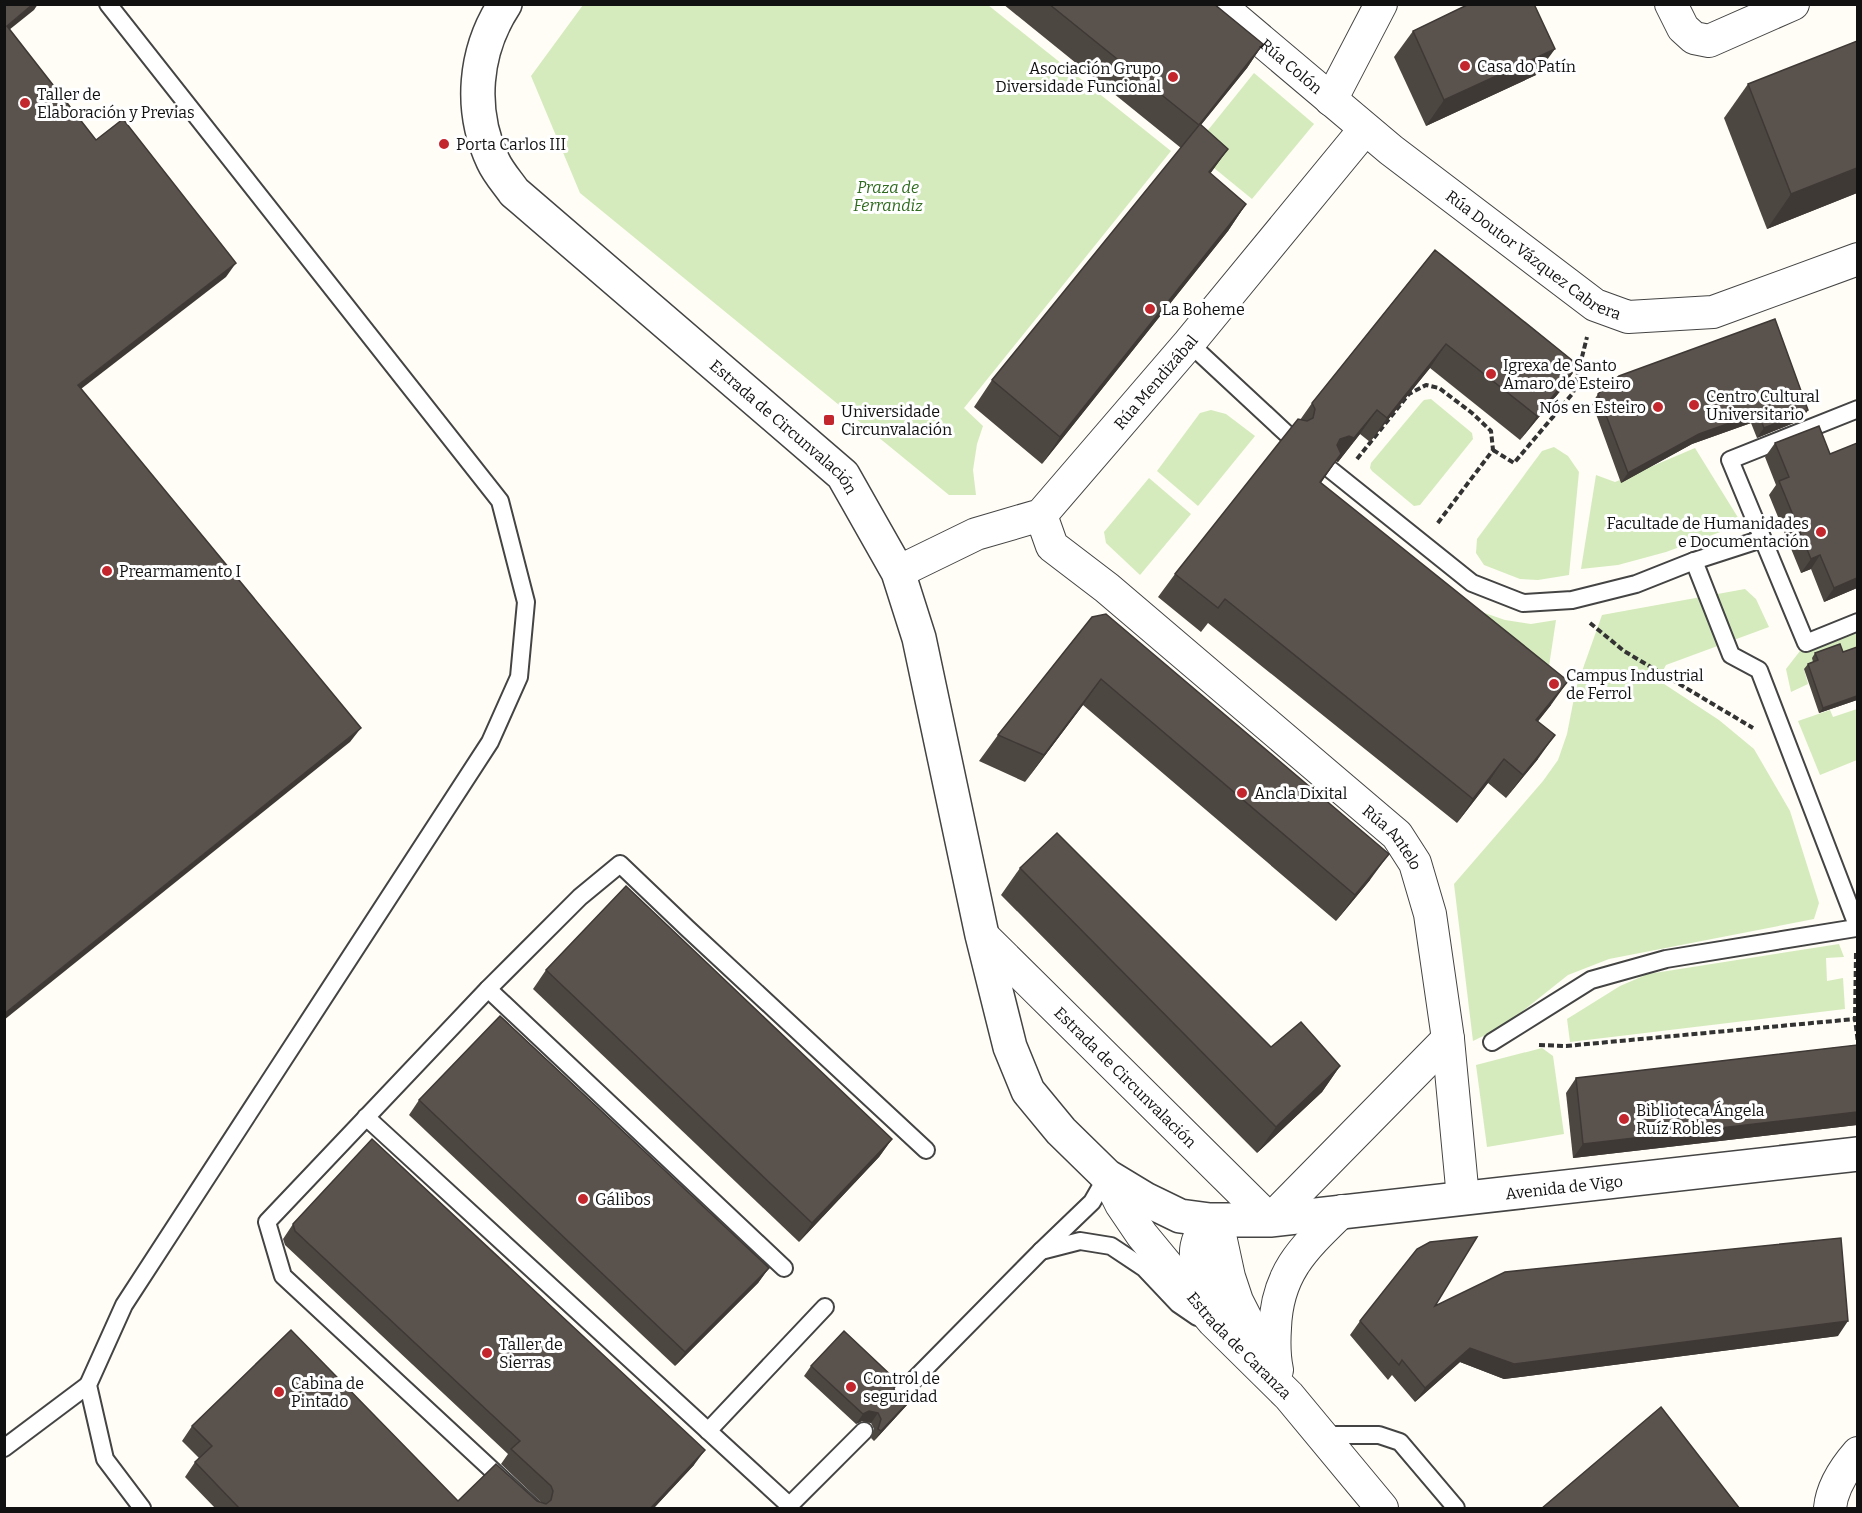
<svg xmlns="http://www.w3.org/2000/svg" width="1862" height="1513" viewBox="0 0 1862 1513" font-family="Bitter,serif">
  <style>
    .green { fill: #d5ebbd }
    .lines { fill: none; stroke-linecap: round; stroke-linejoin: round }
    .service-casing { stroke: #444; stroke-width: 20 }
    .minor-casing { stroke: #444; stroke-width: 34 }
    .tertiary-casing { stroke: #444; stroke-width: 36 }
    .path { stroke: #333; stroke-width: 4; stroke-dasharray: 6 3; stroke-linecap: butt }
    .service { stroke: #fff; stroke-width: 16 }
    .minor { stroke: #fff; stroke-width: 32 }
    .tertiary { stroke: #fff; stroke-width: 33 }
    .wall { fill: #4d4742 }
    .shaded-wall { fill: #3f3936 }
    .building { fill: #5a524d; stroke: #3f3936; stroke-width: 1.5 }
    .poi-dot { fill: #c4262e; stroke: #fff; stroke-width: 2 }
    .labels { text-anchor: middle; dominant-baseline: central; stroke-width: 6; stroke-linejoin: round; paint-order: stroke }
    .poi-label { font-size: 16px; fill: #111; stroke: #fff; text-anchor: start }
    .street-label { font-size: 16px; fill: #111; stroke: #fff }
    .park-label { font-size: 16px; font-style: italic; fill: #2f6b1f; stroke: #fff }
  </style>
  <rect width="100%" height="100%" fill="#fffdf5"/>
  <g class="green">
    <path d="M583,5H988L1171,151L964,408L983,426L977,444L973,470L976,495H949L580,193L531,76Z"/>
    <path d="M1254,73L1314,124L1252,199L1192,150Z"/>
    <path d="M1431,399L1472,433L1473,439L1420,505L1414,506L1372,471L1370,468L1371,463L1422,402L1424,400Z"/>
    <path d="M1211,410L1226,414L1255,436L1198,506L1157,471L1200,413Z"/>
    <path d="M1554,447L1568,456L1579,472L1569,575L1538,580L1520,579L1484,565L1476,553L1477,539L1542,451Z"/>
    <path d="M1695,448L1742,524L1666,552L1618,565L1581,569L1596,475L1615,482Z"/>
    <path d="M1149,478L1191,514L1140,575L1106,543L1104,532Z"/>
    <path d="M1745,589L1756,599L1769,627L1666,665L1658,680L1719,720L1754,749L1790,811L1819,903L1814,919L1609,959L1568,975L1504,1026L1473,1041L1454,884L1543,781L1558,760L1567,734L1576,688L1602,615Z"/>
    <path d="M1476,610L1505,620L1531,624L1556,620L1544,699Z"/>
    <path d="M1857,630V650L1804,669L1808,684L1791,692L1786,669L1800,651Z"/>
    <path d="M1857,709V760L1820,775L1798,721L1830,710L1833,717Z"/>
    <path d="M1839,944L1844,957L1826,958L1827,981L1843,978L1845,1009L1570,1042L1567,1019L1620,986L1648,974Z"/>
    <path d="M1542,1048L1553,1056L1564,1134L1487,1147L1476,1065Z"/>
  </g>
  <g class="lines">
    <defs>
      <g id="service">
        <path d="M108,4L500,501L526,602L519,677L490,742L124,1305L88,1385L105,1459L142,1508"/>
        <path d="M1189,343L1288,435"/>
        <path d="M1858,409L1730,460L1806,643L1858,622"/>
        <path d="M1331,470L1472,583L1523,603L1572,600L1636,584L1694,561L1762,539"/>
        <path d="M1694,561L1731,655L1759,670L1858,928"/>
        <path d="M488,989L784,1268"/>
        <path d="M1492,1042L1591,980L1666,959L1856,928"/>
        <path d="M366,1117L790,1506"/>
        <path d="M1041,1251L1080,1241L1111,1246L1144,1268L1178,1304L1197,1317"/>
        <path d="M897,1397L1040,1252L1092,1202L1107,1176"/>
        <path d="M708,1431L825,1307"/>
        <path d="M1321,1435H1379L1400,1442L1456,1508"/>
        <path d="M4,1448L88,1385"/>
        <path d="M533,1508L283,1276L267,1222L488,989L580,897L620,864L687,928L926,1150"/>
        <path d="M787,1508L864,1431"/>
      </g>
      <g id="minor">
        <path id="s1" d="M1218,4L1391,150L1595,305L1628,317L1713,312L1858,259"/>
        <path d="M1671,4L1683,28L1694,38L1709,41L1793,4"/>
        <path d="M1331,100L1381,4"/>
        <path id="s2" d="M1041,515L1052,546L1107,588L1397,835L1415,863L1430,914L1448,1039L1463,1198"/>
        <path id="s3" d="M898,572L976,534L1041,515L1189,343L1365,129"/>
        <path id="s4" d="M982,935L1270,1220L1448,1039"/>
        <path id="s5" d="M1107,1176L1121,1204L1142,1235L1213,1321L1289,1396L1382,1508"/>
        <path d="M1212,1305C1201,1270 1183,1254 1210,1220L1221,1240L1229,1277L1237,1301L1268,1362"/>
        <path d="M1277,1370C1274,1356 1274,1343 1275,1328C1277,1272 1304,1248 1342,1211"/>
        <path d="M1830,1508C1832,1487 1844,1469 1858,1453"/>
      </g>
      <g id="tertiary">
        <path id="s6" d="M505,4C474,51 469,110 493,161C498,172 507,182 514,192L843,475L898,572L919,638L982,935L1010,1047L1028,1091L1061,1131L1107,1176L1145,1199L1180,1216L1210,1220H1270L1858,1154"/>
      </g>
    </defs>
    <use href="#service" class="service-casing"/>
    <use href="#minor" class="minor-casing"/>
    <use href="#tertiary" class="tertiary-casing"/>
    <g class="path">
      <path d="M1493,450L1514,463L1573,393L1587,337"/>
      <path d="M1357,459L1409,394L1426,385L1439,388L1472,413L1491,431L1493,450L1437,524"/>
      <path d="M1590,623L1624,651L1753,728"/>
      <path d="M1856,953L1855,1019L1858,1043"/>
      <path d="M1539,1045L1566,1046L1855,1019"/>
    </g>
    <use href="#service" class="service"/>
    <use href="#minor" class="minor"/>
    <use href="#tertiary" class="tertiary"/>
  </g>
  <g class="wall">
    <path d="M1003,4H1214L1263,44L1247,68L1201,125L1228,149L1210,174L1246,204L1228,231L1042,464L974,407L992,380L1181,148Z"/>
    <path d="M1413,31L1536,75L1426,126L1394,57Z"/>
    <path d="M1748,84L1857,193L1767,229L1724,118Z"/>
    <path d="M1435,250L1578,365L1562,389L1520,440L1430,368L1370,442L1360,434L1338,462L1336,461L1321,483L1551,705L1538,721V759L1506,798L1488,783L1457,823L1208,623L1201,632L1158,597L1175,574L1300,420L1312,403Z"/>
    <path d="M1598,394L1808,410L1801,420L1757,438L1751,423L1692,444L1621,483L1592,403Z"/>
    <path d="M1775,443L1857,588L1824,602L1811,569L1801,573L1769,495L1776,485L1765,457Z"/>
    <path d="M1092,617L1370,880L1336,921L1083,705L1025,782L979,761L998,735Z"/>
    <path d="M1857,647V700L1819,713L1804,669L1808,664L1813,662L1812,658L1815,653L1843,652Z"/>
    <path d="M1020,868L1271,1047L1340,1066L1322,1092L1257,1153L1001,895Z"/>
    <path d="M546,970L892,1139L879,1157L799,1242L533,989Z"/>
    <path d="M1857,1045V1125L1573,1158L1566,1093L1576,1078Z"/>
    <path d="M419,1100L769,1268L758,1283L675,1366L409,1115Z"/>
    <path d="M293,1224L694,1465L653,1509H216L185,1477L195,1462L199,1458L182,1441L192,1426L458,1501H537L542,1503L501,1464L508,1454L285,1245L283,1239Z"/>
    <path d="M1435,1306L1838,1336L1504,1379L1460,1362L1415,1402L1392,1375L1388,1380L1350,1335L1360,1321Z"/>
    <path d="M811,1366L894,1389L897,1395L907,1405L874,1441L871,1438L874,1429L871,1423L862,1421L856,1424L804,1376Z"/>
  </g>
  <g class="shaded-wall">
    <path d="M33,4H38L34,10L4,34L7,26Z"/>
    <path d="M1263,44L1247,68L1182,148L1199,125Z"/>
    <path d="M1555,49L1536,75L1426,126L1444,100Z"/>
    <path d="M1228,149L1209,175V172Z"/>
    <path d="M1857,168V193L1767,229L1791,194Z"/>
    <path d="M1246,204L1228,231L1042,464L1060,437Z"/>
    <path d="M236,263L226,277L68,399L78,385Z"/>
    <path d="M1446,344L1430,368L1370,442L1387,418Z"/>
    <path d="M1578,365L1562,389L1520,440L1537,416Z"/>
    <path d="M1377,410L1360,434L1338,462L1336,461L1324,478L1303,505L1332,460L1340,439Z"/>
    <path d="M1808,410L1801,420L1757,438L1764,428Z"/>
    <path d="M1758,413L1751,423L1692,444L1621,483L1628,473L1699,434Z"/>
    <path d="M1820,555L1811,569L1801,573L1811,559Z"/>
    <path d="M1857,578V588L1824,602L1834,588Z"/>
    <path d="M1101,679L1083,705L1025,782L1044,755Z"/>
    <path d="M1568,681L1551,705L1520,744L1536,720Z"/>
    <path d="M1857,696V700L1819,713L1823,708Z"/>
    <path d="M361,728L350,742L4,1020V1014Z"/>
    <path d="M1555,735L1538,759L1506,798L1523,775Z"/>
    <path d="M1504,759L1488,783L1457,823L1473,799Z"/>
    <path d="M1389,854L1370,880L1336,921L1355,895Z"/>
    <path d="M1340,1066L1322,1092L1257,1153L1276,1127Z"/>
    <path d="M1857,1112V1125L1573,1158L1583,1144Z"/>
    <path d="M892,1139L879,1157L799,1242L812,1223Z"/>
    <path d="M769,1268L758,1283L675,1366L685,1352Z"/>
    <path d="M1848,1321L1838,1336L1504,1379L1460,1362L1415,1402L1425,1388L1470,1348Z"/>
    <path d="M914,1396L907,1405L874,1441L881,1431Z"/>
    <path d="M869,1411L878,1413L871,1423L862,1421L856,1424L863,1414Z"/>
    <path d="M705,1450L694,1465L653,1509H650Z"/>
  </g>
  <g class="building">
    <path d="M4,4H33L7,26L96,140L123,119L236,263L78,385L361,728L4,1014Z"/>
    <path d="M1049,4H1214L1263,44L1199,125Z"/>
    <path d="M1469,4H1534L1555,49L1444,100L1413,31Z"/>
    <path d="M1857,41V168L1791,194L1748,84Z"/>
    <path d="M1200,124L1228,149L1209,172L1246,204L1060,437L992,380Z"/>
    <path d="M1435,250L1578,365L1537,416L1446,344L1387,418L1377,410L1354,438L1349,436L1340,439L1337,445L1341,454L1320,482L1568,681L1536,720L1555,735L1523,775L1504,759L1473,799L1225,599L1218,608L1175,574L1298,419L1307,421L1313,418L1315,409L1312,403Z"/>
    <path d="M1775,319L1808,410L1764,428L1758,413L1699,434L1628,473L1598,394L1619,376Z"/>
    <path d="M1819,426L1830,454L1857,443V578L1834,588L1820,555L1811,559L1779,481L1789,477L1775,443Z"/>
    <path d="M1106,614L1389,854L1355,895L1101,679L1044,755L998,735L1092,617Z"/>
    <path d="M1840,644L1843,652L1857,647V696L1823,708L1808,664L1818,660L1815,653Z"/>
    <path d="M1057,833L1271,1047L1301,1022L1340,1066L1276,1127L1020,868Z"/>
    <path d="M626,886L892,1139L812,1223L546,970Z"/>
    <path d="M500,1016L769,1268L685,1352L419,1100Z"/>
    <path d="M1857,1045V1112L1583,1144L1576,1078Z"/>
    <path d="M372,1139L705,1450L650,1509H240L195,1462L212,1446L192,1426L291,1330L458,1501L496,1464L537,1501L546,1504L551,1500L553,1491L551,1486L511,1449L520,1441L295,1231L293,1224Z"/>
    <path d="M1477,1237L1435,1306L1505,1272L1841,1238L1848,1321L1514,1364L1470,1348L1425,1388L1402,1360L1399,1365L1360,1321L1417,1249L1430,1242Z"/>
    <path d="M844,1331L896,1380L894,1389L897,1395L902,1397H907L912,1394L914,1396L881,1431L878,1429L881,1419L878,1413L869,1411L863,1414L811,1366Z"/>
    <path d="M1661,1407L1740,1509H1541Z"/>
  </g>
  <g class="poi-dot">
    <circle cx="1465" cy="66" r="6"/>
    <circle cx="1173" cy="77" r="6"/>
    <circle cx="25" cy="103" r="6"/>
    <circle cx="444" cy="144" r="6"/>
    <circle cx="1150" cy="309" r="6"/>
    <circle cx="1491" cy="374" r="6"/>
    <circle cx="1694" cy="405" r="6"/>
    <circle cx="1658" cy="407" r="6"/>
    <rect x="823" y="414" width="12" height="12" rx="3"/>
    <circle cx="1821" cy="532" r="6"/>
    <circle cx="107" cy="571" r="6"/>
    <circle cx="1554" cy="684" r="6"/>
    <circle cx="1242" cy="793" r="6"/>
    <circle cx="1624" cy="1119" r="6"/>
    <circle cx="583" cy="1199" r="6"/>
    <circle cx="487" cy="1353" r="6"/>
    <circle cx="851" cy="1387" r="6"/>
    <circle cx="279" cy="1392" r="6"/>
  </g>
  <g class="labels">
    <g class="poi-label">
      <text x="1477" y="66">Casa do Patín</text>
      <text x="1161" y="68" text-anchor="end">Asociación Grupo<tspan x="1161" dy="18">Diversidade Funcional</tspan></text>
      <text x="37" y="94">Taller de<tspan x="37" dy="18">Elaboración y Previas</tspan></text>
      <text x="456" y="144">Porta Carlos III</text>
      <text x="1162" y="309">La Boheme</text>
      <text x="1503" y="365">Igrexa de Santo<tspan x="1503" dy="18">Amaro de Esteiro</tspan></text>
      <text x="1706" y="396">Centro Cultural<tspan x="1706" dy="18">Universitario</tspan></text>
      <text x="1646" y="407" text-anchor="end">Nós en Esteiro</text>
      <text x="841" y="411">Universidade<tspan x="841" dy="18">Circunvalación</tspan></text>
      <text x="1809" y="523" text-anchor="end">Facultade de Humanidades<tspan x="1809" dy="18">e Documentación</tspan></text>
      <text x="119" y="571">Prearmamento I</text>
      <text x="1566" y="675">Campus Industrial<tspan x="1566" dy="18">de Ferrol</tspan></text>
      <text x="1254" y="793">Ancla Dixital</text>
      <text x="1636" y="1110">Biblioteca Ángela<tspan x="1636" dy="18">Ruíz Robles</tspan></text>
      <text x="595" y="1199">Gálibos</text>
      <text x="499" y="1344">Taller de<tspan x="499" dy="18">Sierras</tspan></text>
      <text x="863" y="1378">Control de<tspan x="863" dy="18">seguridad</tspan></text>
      <text x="291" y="1383">Cabina de<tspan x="291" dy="18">Pintado</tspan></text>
    </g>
    <g class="street-label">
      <text stroke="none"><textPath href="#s1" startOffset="96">Rúa Colón</textPath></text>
      <text stroke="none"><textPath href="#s1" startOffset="404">Rúa Doutor Vázquez Cabrera</textPath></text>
      <text stroke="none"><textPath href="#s3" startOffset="330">Rúa Mendizábal</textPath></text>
      <text stroke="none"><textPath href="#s6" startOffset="560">Estrada de Circunvalación</textPath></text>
      <text stroke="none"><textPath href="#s2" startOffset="482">Rúa Antelo</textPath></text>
      <text stroke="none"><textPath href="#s4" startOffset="202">Estrada de Circunvalación</textPath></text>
      <text stroke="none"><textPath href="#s6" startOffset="1869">Avenida de Vigo</textPath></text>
      <text stroke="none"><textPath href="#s5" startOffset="216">Estrada de Caranza</textPath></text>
    </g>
    <g class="park-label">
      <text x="888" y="187">Praza de<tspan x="888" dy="18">Ferrandiz</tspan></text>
    </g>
  </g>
  <rect width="1862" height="1513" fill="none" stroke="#111111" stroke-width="12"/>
</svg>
